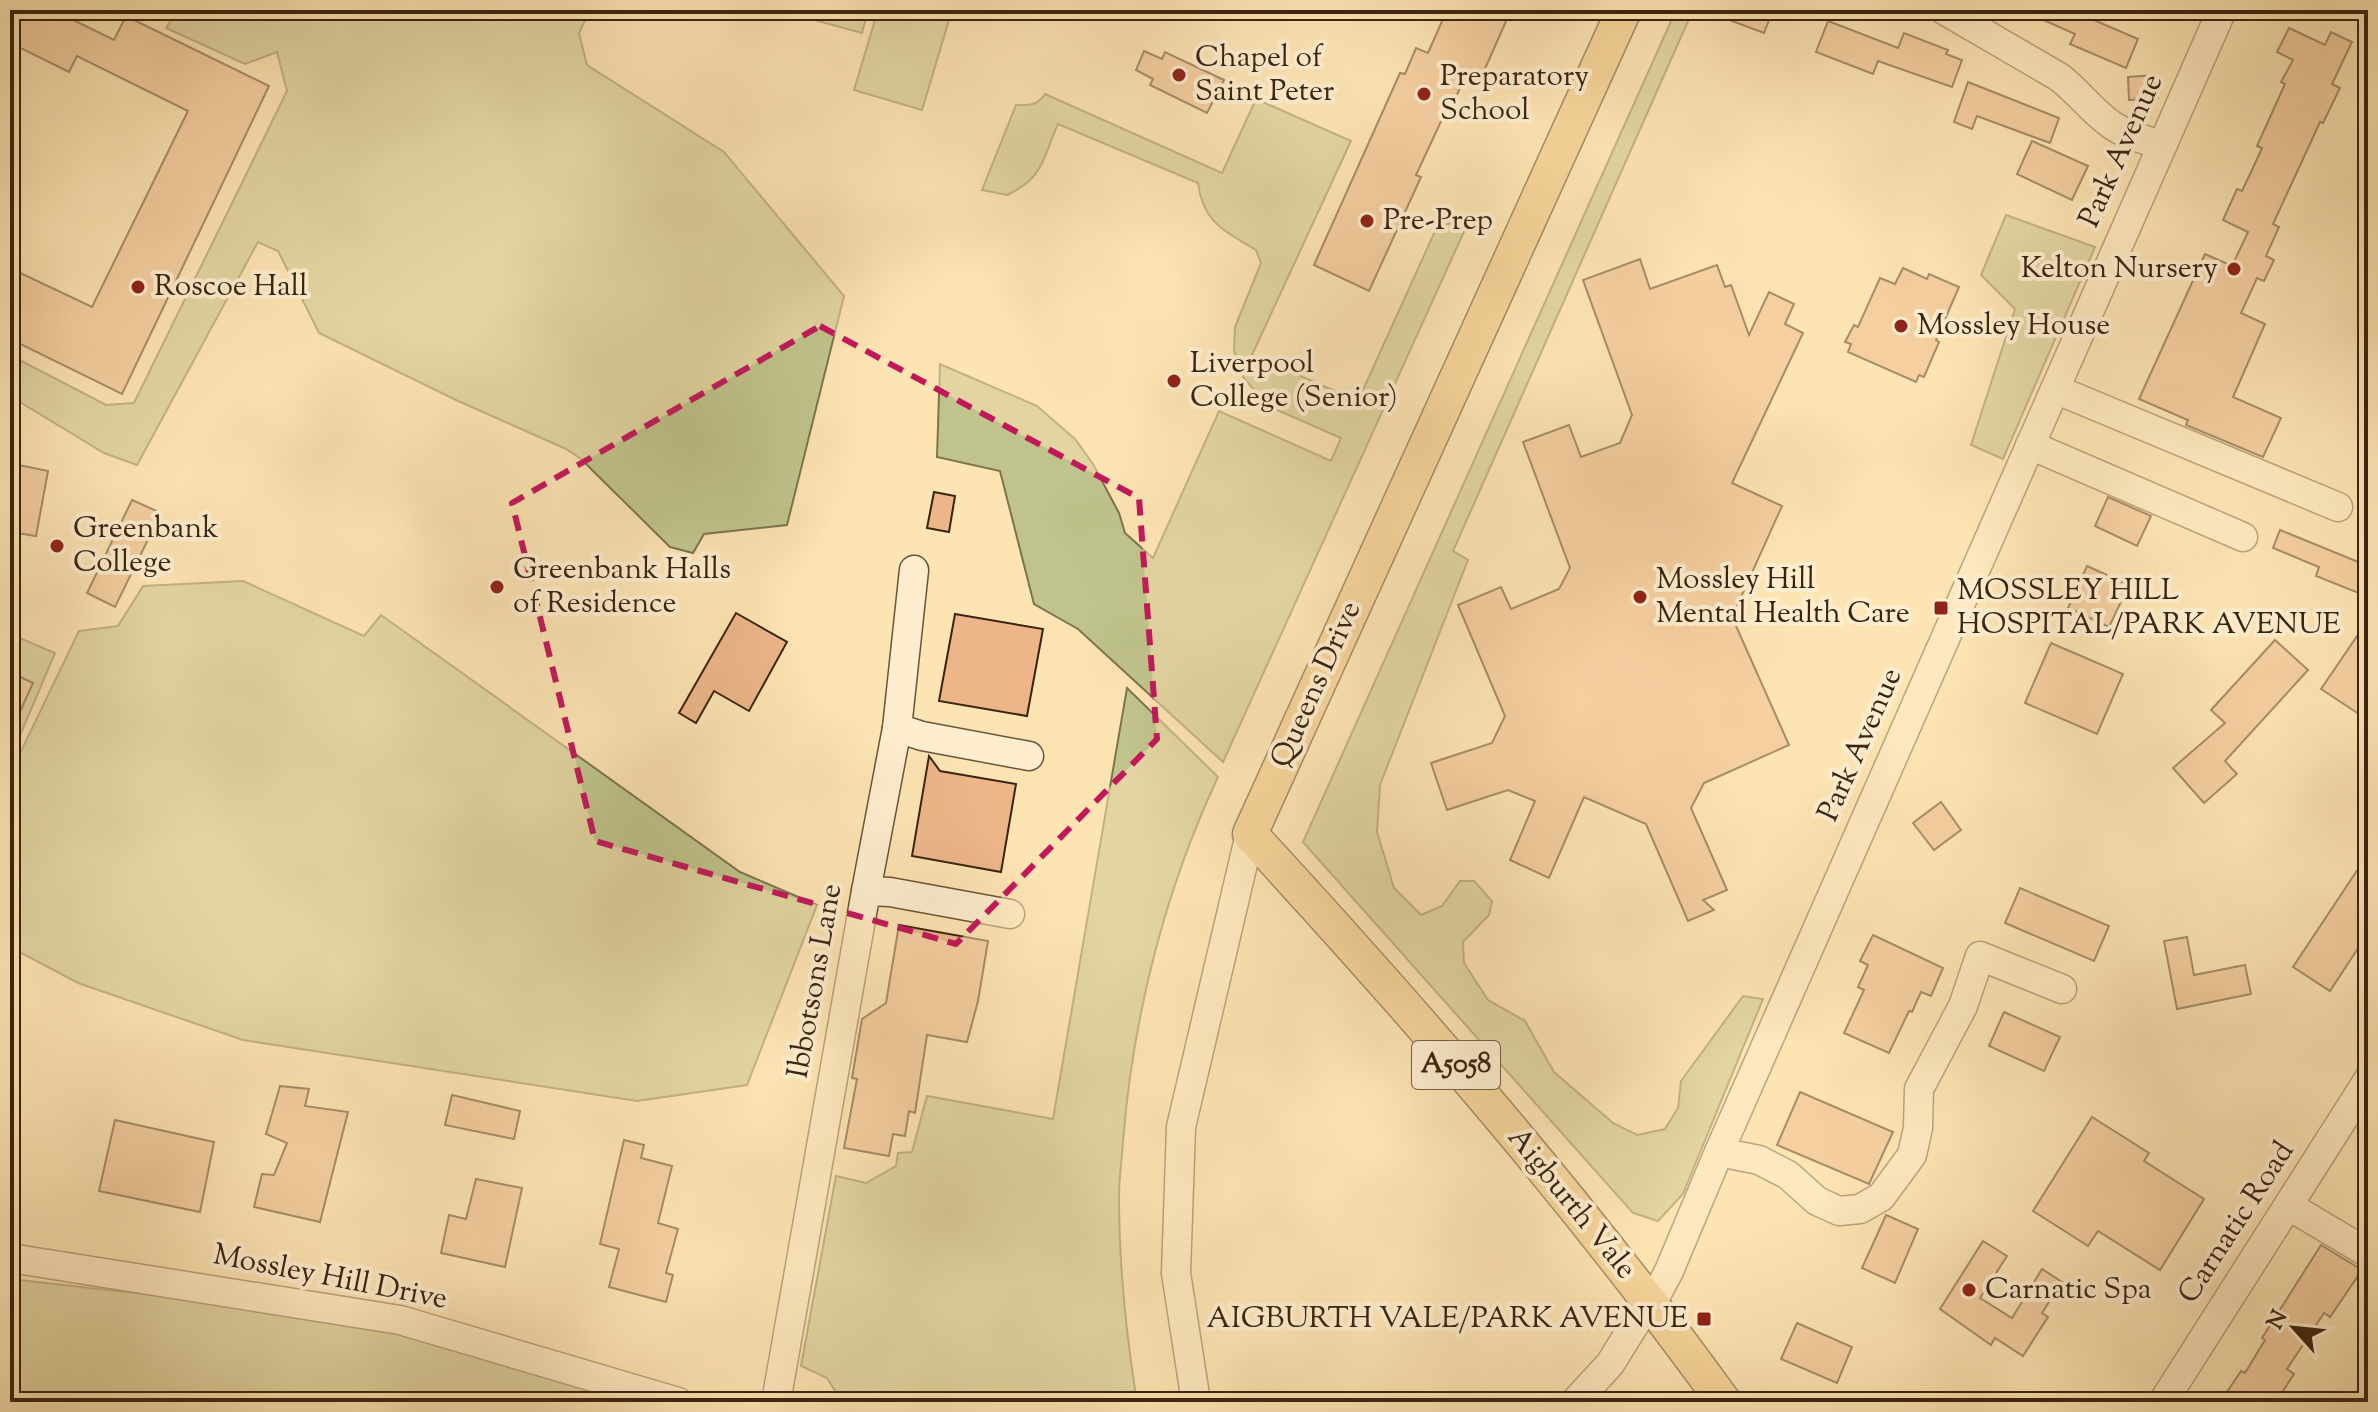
<svg xmlns="http://www.w3.org/2000/svg" width="2378" height="1412" viewBox="0 0 2378 1412" font-family="'Sorts Mill Goudy',serif">
  <style>
    .green { fill: #c0c48c; stroke: #7d744e; stroke-width: 2 }
    .building { fill: #ecb689; stroke: #3a2410; stroke-width: 2 }
    .lines { fill: none; stroke-linecap: round; stroke-linejoin: round }
    .minor-casing { stroke: #6b5439; stroke-width: 31 }
    .major-casing { stroke: #3a2410; stroke-width: 37 }
    .minor { stroke: #feedce; stroke-width: 28 }
    .major { stroke: #eec27a; stroke-width: 34 }
    .marked { fill: none; stroke: #c2185b; stroke-width: 6; stroke-dasharray: 16 10; stroke-linejoin: round }
    .poi-dot { fill: #8f2418; stroke: #feedce; stroke-width: 3 }
    .labels { text-anchor: middle; dominant-baseline: central; stroke-width: 8; stroke-linejoin: round; paint-order: stroke }
    .shield { fill: #feedce; stroke: #756049; stroke-width: 2 }
    .shield-label { font-size: 28px; font-weight: bold; fill: #3a2410 }
    .poi-label { font-size: 30px; fill: #3a2410; stroke: #feedce; text-anchor: start }
    .street-label { font-size: 30px; fill: #3a2410; stroke: #feedce }
  </style>
  <rect width="100%" height="100%" fill="#fde4b3"/>
  <filter id="stains"><feTurbulence type="fractalNoise" baseFrequency=".0025" numOctaves="4"/><feColorMatrix values="0 0 0 0 .2 0 0 0 0 .09 0 0 0 0 .02 0 0 0 .5 -.17"/></filter>
  <radialGradient id="worn" r=".72"><stop offset=".6" stop-color="#630" stop-opacity="0"/><stop offset="1" stop-color="#630" stop-opacity=".3"/></radialGradient>
  <g class="green">
    <path d="M178,10H590L579,33L587,65L724,152L844,296L787,525L704,534L693,553L670,547L581,459L566,449L456,400L319,333L278,251L258,242L137,465L104,453L10,396V355L106,405L134,403L287,91L277,52L245,64L166,28Z"/>
    <path d="M778,10H868L862,33Z"/>
    <path d="M878,10H952L922,110L854,90Z"/>
    <path d="M1676,10H1693L1453,551L1468,560L1380,785L1377,832L1394,888L1421,915L1442,906L1460,881H1474L1492,901L1489,915L1463,942L1464,963L1488,1000L1525,1021L1554,1072L1613,1123L1637,1135L1665,1129L1678,1108L1681,1081L1743,996L1763,999L1683,1194L1658,1221L1633,1213L1303,842Z"/>
    <path d="M1045,94L1222,173L1256,99L1351,141L1252,355L1358,401L1436,229L1455,221L1467,225L1223,762L1078,629L1034,604L1000,471L937,457L940,364L1037,406L1075,439L1093,464L1119,513L1125,533L1153,558L1219,411L1331,461L1341,438L1268,406L1243,377L1234,350L1235,327L1261,263L1256,250C1225,231 1203,223 1198,183L1058,124C1042,159 1045,177 1007,195L982,190L1016,105C1030,105 1037,106 1045,94Z"/>
    <path d="M2006,215L2095,247L2003,459L1971,445L2015,309L1981,275Z"/>
    <path d="M243,581L364,636L381,615L740,872L817,905L747,1085L637,1101L243,1040L78,983L10,947V774L79,631L118,626L143,586Z"/>
    <path d="M10,634L55,653L10,759Z"/>
    <path d="M1127,688L1218,777C1165,890 1133,1016 1123,1141C1122,1159 1119,1177 1119,1196C1119,1265 1126,1334 1137,1402H842L827,1378L801,1366L836,1176L866,1183L896,1166L898,1153L912,1152L927,1096L1053,1119Z"/>
    <path d="M10,1279L368,1319L649,1402H10Z"/>
  </g>
  <g class="building">
    <path d="M10,10H53L114,40L126,16L269,86L122,394L10,339V268L92,307L188,111L77,56L69,72L10,43Z"/>
    <path d="M1447,10H1511L1480,80L1467,73L1454,101L1451,100L1416,175L1421,177L1369,291L1314,265L1400,73L1405,74L1416,48L1428,53Z"/>
    <path d="M1708,10H1773L1764,33L1708,12Z"/>
    <path d="M2021,10H2071L2138,39L2126,68L2070,44L2075,34Z"/>
    <path d="M1828,21L1898,48L1904,33L1948,50L1946,54L1962,60L1952,87L1878,61L1873,74L1816,52Z"/>
    <path d="M2289,28L2325,45L2331,32L2352,42L2332,84L2340,88L2323,123L2320,122L2273,224L2279,227L2266,256L2274,260L2264,281L2257,278L2241,313L2265,324L2233,397L2281,418L2263,457L2186,425L2188,420L2139,399L2205,254L2232,266L2248,232L2223,220L2237,189L2242,191L2252,170L2262,148L2257,146L2285,84L2281,82L2293,60L2277,52Z"/>
    <path d="M1144,51L1162,59L1165,52L1224,80L1207,113L1150,85L1153,79L1136,70Z"/>
    <path d="M2156,75L2158,98L2129,100L2128,77Z"/>
    <path d="M1968,82L2059,118L2050,143L1977,116L1972,129L1954,122Z"/>
    <path d="M2032,141L2088,166L2072,200L2017,174Z"/>
    <path d="M1640,259L1650,289L1717,265L1725,287L1731,285L1749,335L1769,292L1794,304L1785,324L1803,333L1732,483L1782,506L1732,617L1789,745L1704,783L1691,808L1727,890L1703,900L1714,910L1688,921L1646,824L1584,797L1549,878L1510,860L1535,801L1508,790L1447,810L1431,763L1492,743L1505,716L1458,605L1501,587L1511,609L1559,589L1570,568L1523,442L1569,425L1581,457L1620,443L1632,415L1583,280Z"/>
    <path d="M1903,268L1927,279L1929,274L1959,287L1936,340L1939,342L1924,377L1919,375L1916,382L1848,352L1851,344L1845,342L1854,325L1858,327L1880,278L1895,284Z"/>
    <path d="M14,464L48,471L36,536L10,532V482Z"/>
    <path d="M934,492L955,496L949,532L927,528Z"/>
    <path d="M2108,497L2151,516L2137,546L2095,526Z"/>
    <path d="M132,500L161,513L115,607L87,593Z"/>
    <path d="M2280,530L2368,566V576L2361,594L2316,576L2319,567L2273,548Z"/>
    <path d="M2087,566L2129,585L2109,627L2068,608Z"/>
    <path d="M736,613L787,642L749,711L714,691L696,723L679,713Z"/>
    <path d="M955,614L1043,629L1027,716L939,701Z"/>
    <path d="M2368,620V720L2321,689Z"/>
    <path d="M2275,640L2308,670L2225,761L2237,774L2204,803L2173,768L2225,723L2211,710Z"/>
    <path d="M2051,643L2123,674L2097,734L2025,703Z"/>
    <path d="M10,672L33,683L10,734Z"/>
    <path d="M929,756L940,771L1016,784L1001,872L912,856Z"/>
    <path d="M1941,802L1961,830L1934,850L1913,823Z"/>
    <path d="M2368,854V933L2330,991L2293,967Z"/>
    <path d="M2020,888L2109,926L2094,961L2005,923Z"/>
    <path d="M899,925L988,941L978,1001L967,1042L927,1035L915,1113L909,1111L905,1136L893,1134L889,1156L844,1148L857,1079L852,1078L862,1019L886,1003Z"/>
    <path d="M1873,935L1943,968L1931,996L1921,992L1912,1012L1909,1011L1889,1053L1844,1033L1864,990L1858,987L1868,965L1860,961Z"/>
    <path d="M2187,937L2194,975L2245,965L2251,994L2177,1009L2164,941Z"/>
    <path d="M2004,1012L2060,1037L2044,1071L1989,1046Z"/>
    <path d="M280,1086L309,1089L305,1106L348,1112L320,1222L254,1207L262,1174L274,1175L287,1143L266,1134Z"/>
    <path d="M1800,1092L1893,1132L1869,1184L1777,1145Z"/>
    <path d="M452,1095L520,1111L514,1139L445,1125Z"/>
    <path d="M2092,1117L2149,1153L2144,1161L2204,1199L2160,1270L2098,1231L2088,1246L2033,1211Z"/>
    <path d="M115,1120L214,1142L200,1212L99,1191Z"/>
    <path d="M624,1140L644,1145L641,1158L672,1166L658,1223L678,1229L666,1273L673,1275L666,1302L609,1287L619,1249L600,1244Z"/>
    <path d="M476,1179L522,1188L505,1267L441,1253L449,1215L466,1219Z"/>
    <path d="M1886,1215L1918,1229L1895,1283L1862,1268Z"/>
    <path d="M1983,1241L2007,1256L1980,1298L2012,1318L2042,1269L2062,1282L2042,1313L2048,1317L2023,1356L1995,1338L1991,1345L1940,1309Z"/>
    <path d="M2321,1245L2362,1270L2330,1317L2324,1313L2287,1369L2294,1374L2276,1402H2235L2225,1395L2241,1371L2245,1373L2265,1340L2262,1338Z"/>
    <path d="M1797,1323L1852,1347L1837,1383L1781,1359Z"/>
  </g>
  <g class="lines">
    <defs>
      <g id="minor">
        <path d="M1944,10L2059,77C2079,92 2094,114 2115,127C2129,136 2147,140 2162,146"/>
        <path d="M2055,389L2338,507"/>
        <path d="M2030,445L2243,537"/>
        <path d="M897,728L922,736L1029,756"/>
        <path d="M866,891L890,892L1010,914"/>
        <path d="M1719,1152L1759,1160L1788,1175L1817,1201L1839,1211L1860,1209L1881,1197L1912,1155L1918,1128L1919,1089L1963,1006L1980,956L2062,989"/>
        <path d="M2289,1206L2368,1253"/>
        <path d="M10,1258L400,1320L678,1402"/>
        <path d="M776,1402L866,891L897,728L914,570"/>
        <path d="M1196,1402L1176,1273L1181,1127L1250,834"/>
        <path d="M1575,1402L1610,1364L1638,1319L1652,1303L1669,1271L1719,1152L2222,10"/>
        <path d="M2163,1402L2368,1080"/>
      </g>
      <path id="major" d="M1624,10L1250,834C1417,1015 1579,1202 1724,1402"/>
    </defs>
    <use href="#minor" class="minor-casing"/>
    <use href="#major" class="major-casing"/>
    <use href="#minor" class="minor"/>
    <use href="#major" class="major"/>
  </g>
  <path d="M0 0H2378V1412H0ZM820,326L1139,498L1157,739L956,944L595,841L512,503Z" fill="#fde4b3" fill-opacity=".55" fill-rule="evenodd"/>
  <path class="marked" d="M820,326L1139,498L1157,739L956,944L595,841L512,503Z"/>
  <g class="poi-dot">
    <circle cx="1179" cy="75" r="8"/>
    <circle cx="1424" cy="94" r="8"/>
    <circle cx="1367" cy="221" r="8"/>
    <circle cx="2234" cy="269" r="8"/>
    <circle cx="138" cy="287" r="8"/>
    <circle cx="1901" cy="326" r="8"/>
    <circle cx="1174" cy="381" r="8"/>
    <circle cx="57" cy="546" r="8"/>
    <circle cx="497" cy="587" r="8"/>
    <circle cx="1640" cy="597" r="8"/>
    <rect x="1933" y="600" width="16" height="16" rx="4"/>
    <circle cx="1969" cy="1290" r="8"/>
    <rect x="1696" y="1311" width="16" height="16" rx="4"/>
  </g>
  <g class="labels">
    <rect class="shield" x="1412" y="1041" width="88" height="48" rx="6"/>
    <g class="shield-label">
      <text x="1456" y="1065">A5058</text>
    </g>
    <g class="poi-label">
      <text x="1195" y="58">Chapel of<tspan x="1195" dy="34">Saint Peter</tspan></text>
      <text x="1440" y="77">Preparatory<tspan x="1440" dy="34">School</tspan></text>
      <text x="1383" y="221">Pre-Prep</text>
      <text x="2218" y="269" text-anchor="end">Kelton Nursery</text>
      <text x="154" y="287">Roscoe Hall</text>
      <text x="1917" y="326">Mossley House</text>
      <text x="1190" y="364">Liverpool<tspan x="1190" dy="34">College (Senior)</tspan></text>
      <text x="73" y="529">Greenbank<tspan x="73" dy="34">College</tspan></text>
      <text x="513" y="570">Greenbank Halls<tspan x="513" dy="34">of Residence</tspan></text>
      <text x="1656" y="580">Mossley Hill<tspan x="1656" dy="34">Mental Health Care</tspan></text>
      <text x="1957" y="591">MOSSLEY HILL<tspan x="1957" dy="34">HOSPITAL/PARK AVENUE</tspan></text>
      <text x="1985" y="1290">Carnatic Spa</text>
      <text x="1688" y="1319" text-anchor="end">AIGBURTH VALE/PARK AVENUE</text>
    </g>
    <g class="street-label">
      <text transform="translate(2122 151) rotate(-66)">Park Avenue</text>
      <text transform="translate(1317 685) rotate(-66)">Queens Drive</text>
      <text transform="translate(1861 745) rotate(-66)">Park Avenue</text>
      <text transform="translate(816 981) rotate(-80)">Ibbotsons Lane</text>
      <text transform="translate(1571 1204) rotate(51)">Aigburth Vale</text>
      <text transform="translate(2237 1223) rotate(-57)">Carnatic Road</text>
      <text transform="translate(330 1278) rotate(11)">Mossley Hill Drive</text>
    </g>
  </g>
  <rect width="2378" height="1412" fill="none" stroke="#fde4b3" stroke-width="40"/>
  <rect x="12" y="12" width="2354" height="1388" fill="none" stroke="#3a2410" stroke-width="4"/>
  <rect x="20" y="20" width="2338" height="1372" fill="none" stroke="#3a2410" stroke-width="2"/>
  <g transform="translate(2294 1328) rotate(297)" stroke="#feedce" stroke-width="6" paint-order="stroke">
  <path d="M0-6L14 30L0 20L-14 30Z" fill="#3a2410"/>
  <text y="-12" font-size="22" font-weight="bold" text-anchor="middle" fill="#3a2410">N</text>
  </g>
  <rect width="100%" height="100%" filter="url(#stains)"/>
  <rect width="100%" height="100%" fill="url(#worn)"/>
</svg>
